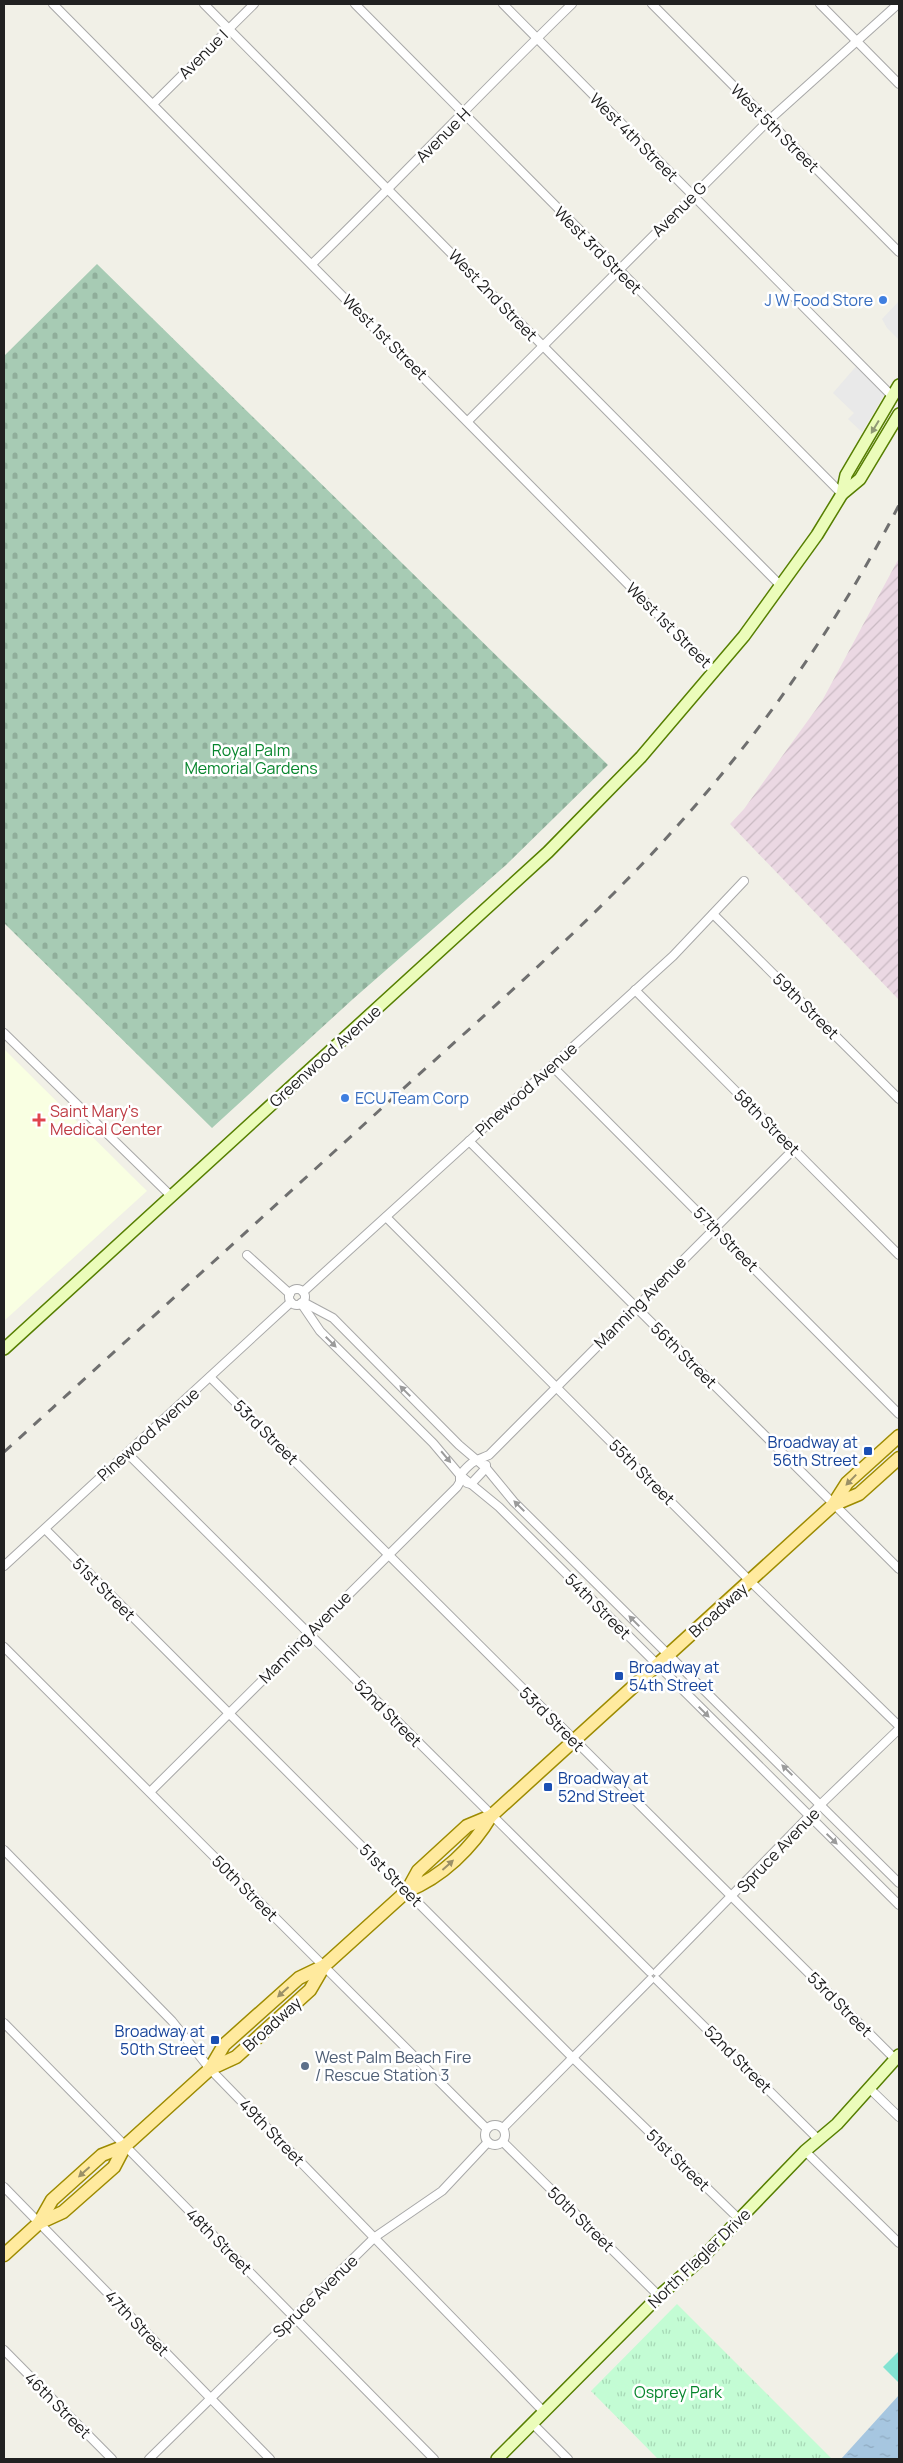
<svg xmlns="http://www.w3.org/2000/svg" width="903" height="2463" viewBox="0 0 903 2463" font-family="Manrope,sans-serif">
  <style>
    .industrial { fill: url(#industrial-furrows) }
    .education { fill: #f9ffe2 }
    .cemetery { fill: url(#cemetery-stones) }
    .park { fill: url(#park-tufts) }
    .pitch { fill: #82e3d2 }
    .parking { fill: #e9e9e9 }
    .water { fill: url(#water-ripples) }
    .lines { fill: none; stroke-linecap: round; stroke-linejoin: round }
    .street-casing { stroke: #a8a8a8; stroke-width: 10 }
    .secondary-casing { stroke: #567f01; stroke-width: 14 }
    .primary-casing { stroke: #9d8b00; stroke-width: 15 }
    .street { stroke: #fff; stroke-width: 8 }
    .secondary { stroke: #ebfcba; stroke-width: 11 }
    .primary { stroke: #ffea9e; stroke-width: 12 }
    .rail { stroke: #6f6f6f; stroke-width: 3; stroke-dasharray: 10 10; stroke-linecap: butt }
    .oneway { fill: #909975 }
    .oneway2 { fill: #9b9b9b }
    .oneway3 { fill: #9b9066 }
    .shop-dot { fill: #3f7fe0; stroke: #fff; stroke-width: 2 }
    .health-dot { fill: #e0444e; stroke: #fff; stroke-width: 2 }
    .transit-dot { fill: #1a4fb4; stroke: #fff; stroke-width: 2 }
    .service-dot { fill: #5c6f8a; stroke: #fff; stroke-width: 2 }
    .labels { text-anchor: middle; dominant-baseline: central; stroke-width: 5; stroke-linejoin: round; paint-order: stroke }
    .street-label { font-size: 16px; fill: #212121; stroke: #fff }
    .shop-label { font-size: 16px; fill: #366cbe; stroke: #fff; text-anchor: end }
    .park-label { font-size: 16px; fill: #07862d; stroke: #fff }
    .health-label { font-size: 16px; fill: #be3a42; stroke: #fff; text-anchor: start }
    .transit-label { font-size: 16px; fill: #164399; stroke: #fff; text-anchor: end }
    .service-label { font-size: 16px; fill: #4e5e75; stroke: #fff; text-anchor: start }
  </style>
  <defs>
    <pattern id="industrial-furrows" width="10" height="10" patternUnits="userSpaceOnUse" patternTransform="scale(1.25)"><rect width="10" height="10" fill="#ebd8e3"/><path d="M-1 1l2-2M0 10L10 0M9 11l2-2" fill="none" stroke="#c9b9c2"/></pattern>
    <pattern id="cemetery-stones" width="16" height="16" patternUnits="userSpaceOnUse" patternTransform="scale(1.25)"><rect width="16" height="16" fill="#a7cbb4"/><path d="M2 7V4a2 2 0 0 1 4 0v3zM10 15v-3a2 2 0 0 1 4 0v3z" fill="#8fae9a"/></pattern>
    <pattern id="park-tufts" width="24" height="20" patternUnits="userSpaceOnUse" patternTransform="scale(1.25)"><rect width="24" height="20" fill="#c3fcd4"/><path d="M3 7l-1-3M5 7V3M7 7l1-3M15 17l-1-3M17 17v-4M19 17l1-3" fill="none" stroke="#a7d8b6"/></pattern>
    <pattern id="water-ripples" width="26" height="14" patternUnits="userSpaceOnUse" patternTransform="scale(1.25)"><rect width="26" height="14" fill="#a6c6e0"/><path d="M2 4q2-2 4 0t4 0M15 11q2-2 4 0t4 0" fill="none" stroke="#8faac0"/></pattern>
  </defs>
  <rect width="100%" height="100%" fill="#f1f0e7"/>
  <path class="industrial" d="M899,558V1000L730,824L744,809L822,701Z"/>
  <path class="education" d="M4,1049L147,1191L4,1321Z"/>
  <path class="cemetery" d="M97,264L608,765L506,865L353,999L212,1128L4,923V356Z"/>
  <path class="park" d="M677,2304L832,2459H658L591,2391Z"/>
  <path class="pitch" d="M899,2351V2383L883,2367Z"/>
  <g class="parking">
    <path d="M899,301V340L887,328L882,319Z"/>
    <path d="M859,363L884,395L862,432L848,419L854,413L833,393Z"/>
  </g>
  <path class="water" d="M899,2395V2459H841Z"/>
  <g class="lines">
    <defs>
      <g id="street">
        <path d="M53,4L715,672"/>
        <path d="M204,4L781,586"/>
        <path d="M355,4L842,494"/>
        <path d="M503,4L893,397"/>
        <path d="M652,4L899,252"/>
        <path d="M820,4L899,84"/>
        <path d="M153,104L254,4"/>
        <path d="M312,264C400,179 484,89 572,4"/>
        <path d="M468,421L768,121L898,4"/>
        <path d="M713,914L899,1099"/>
        <path d="M635,990L899,1255"/>
        <path d="M4,1033L171,1196"/>
        <path d="M552,1066L899,1414"/>
        <path d="M469,1141L899,1569"/>
        <path d="M386,1217L750,1581L899,1726"/>
        <path d="M247,1255L290,1294"/>
        <circle cx="297" cy="1297" r="8"/>
        <path d="M303,1292L673,956L744,881"/>
        <path d="M303,1302L333,1318L459,1445L486,1468L514,1502L899,1883"/>
        <path d="M301,1303L320,1331L433,1443L460,1475L499,1507L899,1905"/>
        <path d="M210,1377L895,2059"/>
        <path d="M127,1453L650,1972"/>
        <path d="M467,1483L471,1484L486,1468V1465"/>
        <path d="M45,1529L573,2058L739,2219"/>
        <path d="M4,1566L291,1302"/>
        <path d="M4,1647L487,2129"/>
        <path d="M150,1792L457,1487L460,1482V1475C473,1460 473,1462 489,1455L794,1149"/>
        <path d="M4,1850L172,2021L210,2069L544,2412"/>
        <path d="M657,1972L821,1804L899,1729"/>
        <path d="M657,1980L818,2139"/>
        <path d="M4,2023L434,2459"/>
        <path d="M869,2088L899,2117"/>
        <circle cx="495" cy="2135" r="10"/>
        <path d="M503,2128L650,1980"/>
        <path d="M503,2142L659,2296"/>
        <path d="M805,2151L899,2243"/>
        <path d="M4,2187L270,2459"/>
        <path d="M4,2350L112,2459"/>
        <path d="M532,2423L568,2459"/>
        <path d="M149,2459L375,2237L442,2191L488,2142"/>
      </g>
      <g id="secondary">
        <path d="M842,494L846,475L899,385"/>
        <path d="M4,1349L548,852L641,757L744,636L817,535L842,494L860,479L899,414"/>
        <path d="M497,2459L659,2296L700,2260L805,2151L837,2124L899,2055"/>
      </g>
      <g id="primary">
        <path d="M833,1505L859,1494L899,1458"/>
        <path d="M407,1891C442,1877 472,1848 491,1816L833,1505L847,1483L899,1436"/>
        <path d="M210,2069L236,2057L310,1990L324,1966L407,1891L418,1871L467,1826L491,1816"/>
        <path d="M39,2223L63,2212L114,2167L125,2146L210,2069L224,2045L299,1978L324,1966"/>
        <path d="M4,2255L39,2223L52,2200L102,2155L125,2146"/>
      </g>
    </defs>
    <use href="#street" class="street-casing"/>
    <use href="#secondary" class="secondary-casing"/>
    <use href="#primary" class="primary-casing"/>
    <use href="#street" class="street"/>
    <use href="#secondary" class="secondary"/>
    <use href="#primary" class="primary"/>
    <path class="rail" d="M4,1452C134,1334 264,1216 394,1097C491,1009 592,922 679,824C766,727 839,621 899,505"/>
  </g>
  <defs><path id="oneway-solid" d="M-6-.8H1V-3.2L6.5 0L1 3.2V.8H-6Z" transform="scale(1.25)"/></defs>
  <use class="oneway" href="#oneway-solid" transform="translate(875 427) rotate(121)"/>
  <g class="oneway2">
    <use href="#oneway-solid" transform="translate(331 1342) rotate(45)"/>
    <use href="#oneway-solid" transform="translate(405 1391) rotate(-135)"/>
    <use href="#oneway-solid" transform="translate(446 1457) rotate(50)"/>
    <use href="#oneway-solid" transform="translate(519 1506) rotate(-135)"/>
    <use href="#oneway-solid" transform="translate(634 1621) rotate(-135)"/>
    <use href="#oneway-solid" transform="translate(704 1712) rotate(45)"/>
    <use href="#oneway-solid" transform="translate(787 1770) rotate(-136)"/>
    <use href="#oneway-solid" transform="translate(832 1839) rotate(44)"/>
  </g>
  <g class="oneway3">
    <use href="#oneway-solid" transform="translate(851 1480) rotate(134)"/>
    <use href="#oneway-solid" transform="translate(448 1865) rotate(-42)"/>
    <use href="#oneway-solid" transform="translate(283 1992) rotate(138)"/>
    <use href="#oneway-solid" transform="translate(84 2172) rotate(138)"/>
  </g>
  <g class="shop-dot">
    <circle cx="883" cy="300" r="5"/>
    <circle cx="345" cy="1098" r="5"/>
  </g>
  <path class="health-dot" d="M36.5 1112.5h5v5h5v5h-5v5h-5v-5h-5v-5h5z"/>
  <g class="transit-dot">
    <rect x="863" y="1446" width="10" height="10" rx="2.5"/>
    <rect x="614" y="1671" width="10" height="10" rx="2.5"/>
    <rect x="543" y="1782" width="10" height="10" rx="2.5"/>
    <rect x="210" y="2035" width="10" height="10" rx="2.5"/>
  </g>
  <circle class="service-dot" cx="305" cy="2066" r="5"/>
  <g class="labels">
    <g class="street-label">
      <text transform="translate(203 54) rotate(-45)">Avenue I</text>
      <text transform="translate(775 128) rotate(45)">West 5th Street</text>
      <text transform="translate(443 135) rotate(-45)">Avenue H</text>
      <text transform="translate(634 137) rotate(45)">West 4th Street</text>
      <text transform="translate(679 209) rotate(-45)">Avenue G</text>
      <text transform="translate(598 250) rotate(45)">West 3rd Street</text>
      <text transform="translate(493 295) rotate(46)">West 2nd Street</text>
      <text transform="translate(385 337) rotate(45)">West 1st Street</text>
      <text transform="translate(669 625) rotate(45)">West 1st Street</text>
      <text transform="translate(806 1006) rotate(45)">59th Street</text>
      <text transform="translate(325 1056) rotate(-42)">Greenwood Avenue</text>
      <text transform="translate(526 1089) rotate(-42)">Pinewood Avenue</text>
      <text transform="translate(767 1122) rotate(45)">58th Street</text>
      <text transform="translate(726 1239) rotate(45)">57th Street</text>
      <text transform="translate(640 1302) rotate(-45)">Manning Avenue</text>
      <text transform="translate(684 1355) rotate(45)">56th Street</text>
      <text transform="translate(266 1432) rotate(45)">53rd Street</text>
      <text transform="translate(148 1434) rotate(-42)">Pinewood Avenue</text>
      <text transform="translate(642 1472) rotate(45)">55th Street</text>
      <text transform="translate(104 1589) rotate(45)">51st Street</text>
      <text transform="translate(598 1606) rotate(45)">54th Street</text>
      <text transform="translate(718 1610) rotate(-42)">Broadway</text>
      <text transform="translate(305 1637) rotate(-45)">Manning Avenue</text>
      <text transform="translate(388 1713) rotate(45)">52nd Street</text>
      <text transform="translate(552 1719) rotate(45)">53rd Street</text>
      <text transform="translate(778 1850) rotate(-46)">Spruce Avenue</text>
      <text transform="translate(391 1875) rotate(45)">51st Street</text>
      <text transform="translate(245 1888) rotate(45)">50th Street</text>
      <text transform="translate(840 2004) rotate(45)">53rd Street</text>
      <text transform="translate(272 2024) rotate(-42)">Broadway</text>
      <text transform="translate(738 2059) rotate(45)">52nd Street</text>
      <text transform="translate(272 2132) rotate(46)">49th Street</text>
      <text transform="translate(678 2160) rotate(44)">51st Street</text>
      <text transform="translate(581 2219) rotate(44)">50th Street</text>
      <text transform="translate(219 2241) rotate(45)">48th Street</text>
      <text transform="translate(699 2258) rotate(-44)">North Flagler Drive</text>
      <text transform="translate(315 2296) rotate(-44)">Spruce Avenue</text>
      <text transform="translate(137 2323) rotate(46)">47th Street</text>
      <text transform="translate(58 2405) rotate(45)">46th Street</text>
    </g>
    <g class="shop-label">
      <text x="873" y="300">J W Food Store</text>
      <text x="355" y="1098" text-anchor="start">ECU Team Corp</text>
    </g>
    <g class="park-label">
      <text x="251" y="750">Royal Palm<tspan x="251" dy="18">Memorial Gardens</tspan></text>
      <text x="678" y="2392">Osprey Park</text>
    </g>
    <g class="health-label">
      <text x="50" y="1111">Saint Mary's<tspan x="50" dy="18">Medical Center</tspan></text>
    </g>
    <g class="transit-label">
      <text x="858" y="1442">Broadway at<tspan x="858" dy="18">56th Street</tspan></text>
      <text x="629" y="1667" text-anchor="start">Broadway at<tspan x="629" dy="18">54th Street</tspan></text>
      <text x="558" y="1778" text-anchor="start">Broadway at<tspan x="558" dy="18">52nd Street</tspan></text>
      <text x="205" y="2031">Broadway at<tspan x="205" dy="18">50th Street</tspan></text>
    </g>
    <g class="service-label">
      <text x="315" y="2057">West Palm Beach Fire<tspan x="315" dy="18">/ Rescue Station 3</tspan></text>
    </g>
  </g>
  <rect width="903" height="2463" fill="none" stroke="#212121" stroke-width="10"/>
</svg>
